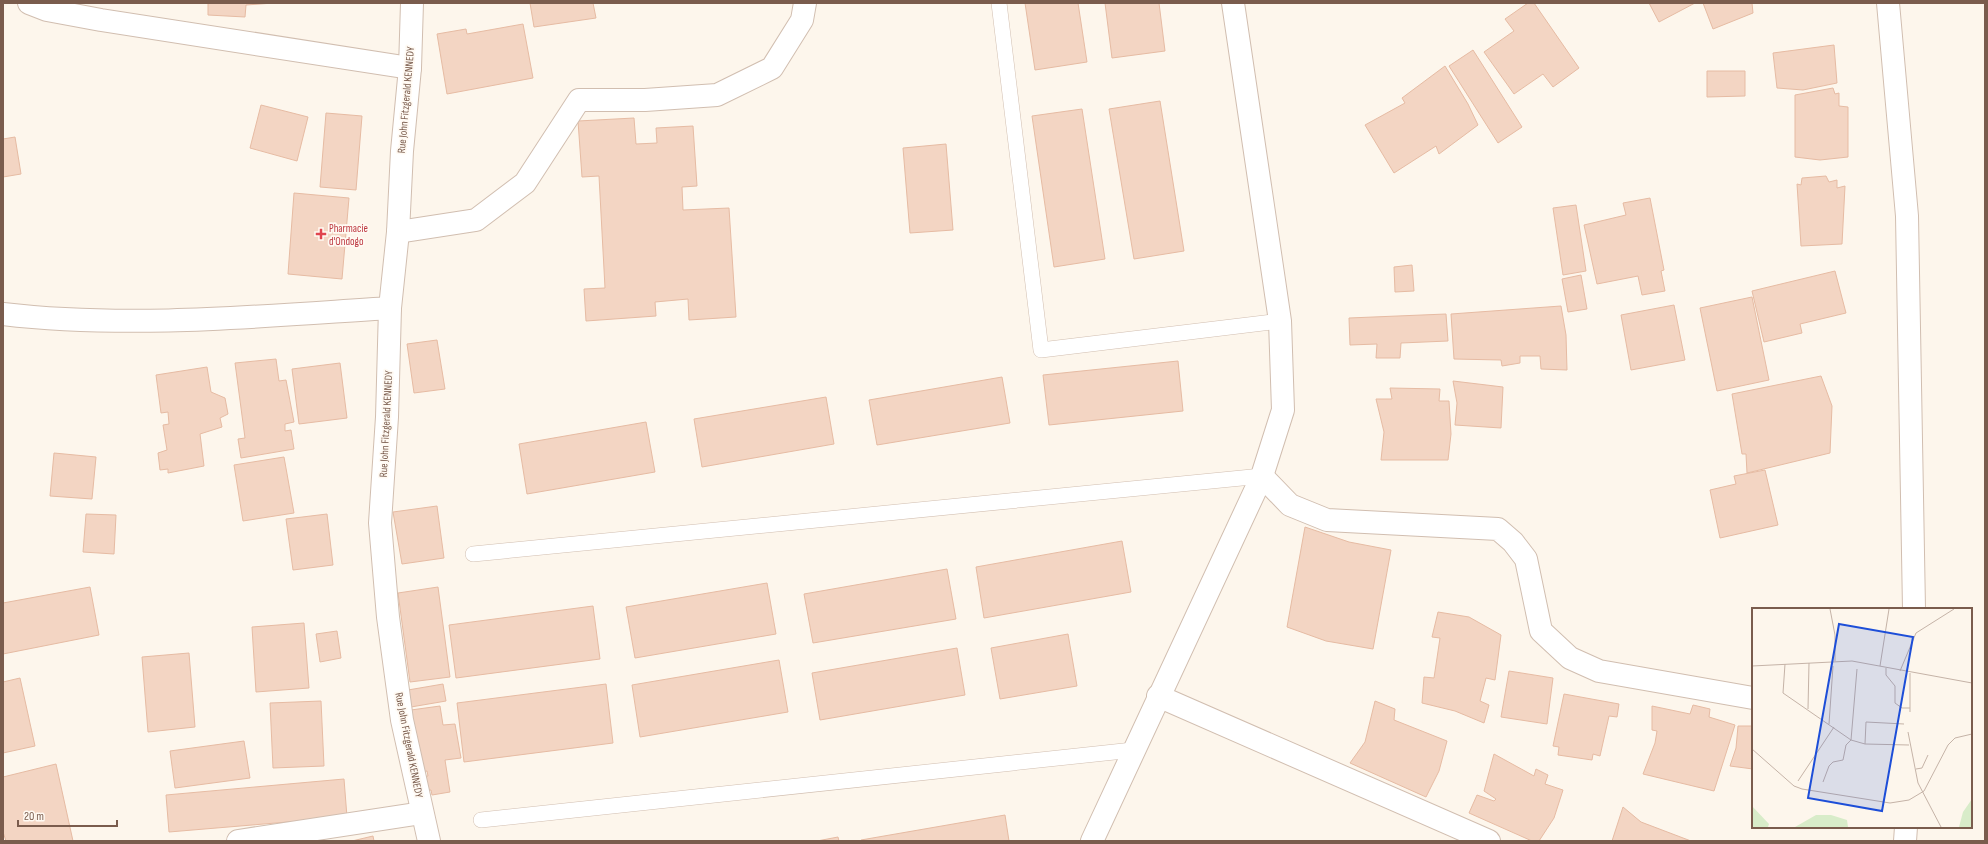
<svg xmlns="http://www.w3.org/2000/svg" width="1988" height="844" viewBox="0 0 1988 844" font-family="'Sofia Sans Condensed',sans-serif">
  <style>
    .building { fill: #f3d5c3; stroke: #e6bba3 }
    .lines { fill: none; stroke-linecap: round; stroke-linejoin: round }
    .service-casing { stroke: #d1beb0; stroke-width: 16 }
    .minor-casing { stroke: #d1beb0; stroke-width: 24 }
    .tertiary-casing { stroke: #d1beb0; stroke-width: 24 }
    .service { stroke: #fff; stroke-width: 15 }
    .minor { stroke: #fff; stroke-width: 22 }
    .tertiary { stroke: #fff; stroke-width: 22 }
    .health-dot { fill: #e0444e; stroke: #fffaf3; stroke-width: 1.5 }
    .labels { text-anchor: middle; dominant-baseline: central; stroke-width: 3.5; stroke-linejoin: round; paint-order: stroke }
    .street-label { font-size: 11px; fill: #7a5c4d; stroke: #fffaf3 }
    .health-label { font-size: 11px; fill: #be3a42; stroke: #fffaf3; text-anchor: start }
    .inset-road { fill: none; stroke: #c5b3a7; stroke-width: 1 }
    .view { fill: #1d4ed8; fill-opacity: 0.15; stroke: #1d4ed8; stroke-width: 2 }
    .inset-edge { fill: none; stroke: #7a5c4d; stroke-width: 2 }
  </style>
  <rect width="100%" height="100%" fill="#fdf6ec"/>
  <g class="building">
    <path d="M208,3H274L246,5L245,17L208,15Z"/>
    <path d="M530,3H593L596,18L534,27Z"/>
    <path d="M1025,3H1078L1087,62L1035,70Z"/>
    <path d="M1105,3H1159L1165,51L1112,58Z"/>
    <path d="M1528,3H1534L1579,68L1553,87L1543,74L1514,94L1484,52L1514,31L1505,19Z"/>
    <path d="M1649,3H1695L1659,22Z"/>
    <path d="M1703,3H1752L1753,13L1713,29Z"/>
    <path d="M523,24L533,78L447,94L437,34L466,29L467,34Z"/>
    <path d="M1834,45L1837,83L1803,90L1777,88L1773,53Z"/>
    <path d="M1473,50L1522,127L1498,143L1449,66Z"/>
    <path d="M1445,66L1468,104L1478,125L1439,154L1436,146L1394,173L1365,125L1405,103L1402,98Z"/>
    <path d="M1707,71H1745V96L1707,97Z"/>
    <path d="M1833,88L1835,94L1839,93V106L1848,107V157L1820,160L1795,157V95Z"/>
    <path d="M1160,101L1184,251L1134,259L1109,109Z"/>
    <path d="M261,105L308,117L297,161L250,148Z"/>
    <path d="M1082,109L1105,259L1054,267L1032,116Z"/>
    <path d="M326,113L362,116L356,190L320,187Z"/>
    <path d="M634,118L636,144L657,143L656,128L693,126L697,186L682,187L683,210L729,208L736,317L689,320L688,299L655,302L656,316L586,321L584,289L605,288L599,176L582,177L578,121Z"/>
    <path d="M15,137L21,174L3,177V139Z"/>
    <path d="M946,144L953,230L910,233L903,148Z"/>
    <path d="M1826,176L1829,182L1837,180V188L1845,186L1842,244L1801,246L1797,184L1801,185L1802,178Z"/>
    <path d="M294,193L349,198L342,279L288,274Z"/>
    <path d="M1650,198L1664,270L1661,271L1665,291L1642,295L1638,276L1597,284L1584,225L1626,215L1623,203Z"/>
    <path d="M1576,205L1586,271L1563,275L1553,208Z"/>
    <path d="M1412,265L1414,291L1395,292L1394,267Z"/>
    <path d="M1835,271L1846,313L1800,324L1802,333L1764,342L1752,291Z"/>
    <path d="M1581,275L1587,309L1568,312L1562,279Z"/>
    <path d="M1752,297L1769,380L1717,391L1700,308Z"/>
    <path d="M1674,305L1685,360L1631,370L1621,315Z"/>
    <path d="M1561,306L1566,335L1567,370L1541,369L1540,356H1520V363L1502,366L1501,360L1454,359L1451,314Z"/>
    <path d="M1446,314L1448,341L1401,343L1400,358H1376L1377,344L1350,345L1349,318Z"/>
    <path d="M437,340L445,389L414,393L407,344Z"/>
    <path d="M276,359L279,381L286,380L294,422L285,424V431L291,430L294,449L241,458L238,439L245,438L235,363Z"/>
    <path d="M1178,361L1183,411L1049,425L1043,375Z"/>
    <path d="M340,363L347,418L299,424L292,369Z"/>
    <path d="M207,367L211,392L225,398L228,414L220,418L222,427L200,434L204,466L168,473V469L160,470L158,453L167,450L163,425L169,424L168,412L161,413L156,375Z"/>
    <path d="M1821,376L1832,406L1830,453L1747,473L1746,454H1742L1732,394Z"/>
    <path d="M1002,377L1010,423L877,445L869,400Z"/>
    <path d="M1453,381L1503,387L1501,428L1455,425L1457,403Z"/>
    <path d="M1390,388L1440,389L1439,401H1449L1451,434L1448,460H1381L1384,432L1376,399H1392Z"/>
    <path d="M826,397L834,444L702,467L694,419Z"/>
    <path d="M646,422L655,472L527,494L519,444Z"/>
    <path d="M54,453L96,457L92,499L50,496Z"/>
    <path d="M284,457L294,513L243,521L234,465Z"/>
    <path d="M1765,470L1778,525L1720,538L1710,490L1736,484L1734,476Z"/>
    <path d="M437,506L444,558L402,564L393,512Z"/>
    <path d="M86,514L116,515L114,554L83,552Z"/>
    <path d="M327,514L333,565L293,570L286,519Z"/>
    <path d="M1305,527L1349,542L1391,550L1373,649L1326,641L1287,627Z"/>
    <path d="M1122,541L1131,592L984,618L976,567Z"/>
    <path d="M947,569L956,619L813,643L804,594Z"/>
    <path d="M767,583L776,634L635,658L626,607Z"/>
    <path d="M90,587L99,635L3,654V603Z"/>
    <path d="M438,587L450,677L410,682L398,593Z"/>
    <path d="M593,606L600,659L456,678L449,625Z"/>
    <path d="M1438,612L1469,617L1501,635L1495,680L1486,678L1480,701L1489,705L1484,723L1455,711L1422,703L1424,677L1434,678L1440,638L1432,637Z"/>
    <path d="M304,623L309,688L256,692L252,627Z"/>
    <path d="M337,631L341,658L320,662L316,634Z"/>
    <path d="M1068,634L1077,686L1000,699L991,648Z"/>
    <path d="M957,648L965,695L820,720L812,673Z"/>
    <path d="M189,653L195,727L148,732L142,657Z"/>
    <path d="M779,660L788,712L640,737L632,685Z"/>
    <path d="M1509,671L1553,678L1547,724L1501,717Z"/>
    <path d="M20,678L35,746L3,753V682Z"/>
    <path d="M443,684L446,701L411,707L408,690Z"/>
    <path d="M606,684L613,743L464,762L457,703Z"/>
    <path d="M1564,694L1619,704L1617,717L1609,716L1600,756L1593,754L1592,760L1558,755L1559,747L1553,746Z"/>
    <path d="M321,701L324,766L273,768L270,703Z"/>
    <path d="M1375,701L1395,709L1394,720L1447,741L1439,771L1426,797L1350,763L1365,742Z"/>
    <path d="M1693,705L1710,709L1709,717L1735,725L1714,791L1643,774L1655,743L1657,731L1652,730V706L1690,714Z"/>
    <path d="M440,706L443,725L455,724L461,758L445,760L450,792L432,795L431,790L422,791L420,777L428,776L427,771L421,772L411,710Z"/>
    <path d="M1738,726H1753V769L1730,766L1736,748Z"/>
    <path d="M244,741L250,778L175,788L170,751Z"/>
    <path d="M1494,754L1534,776L1536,769L1548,775L1545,784L1563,790L1554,818L1539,841H1532L1469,813L1477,795L1494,801L1496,799L1484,791Z"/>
    <path d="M56,764L73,841H6L3,832V777Z"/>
    <path d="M344,779L347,817L169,832L166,795Z"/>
    <path d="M1623,807L1641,822L1691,841H1612Z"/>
    <path d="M1005,815L1009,841H861V840Z"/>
    <path d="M373,836L374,841H352Z"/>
    <path d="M838,837L839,841H817Z"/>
  </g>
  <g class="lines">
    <defs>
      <g id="service">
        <path d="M999,3L1041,350L1280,321"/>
        <path d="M473,554L1262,476"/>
        <path d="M481,820L1133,750"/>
      </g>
      <g id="minor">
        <path d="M29,3L47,10L101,20L410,68"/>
        <path d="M1888,3L1907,216L1914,609"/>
        <path d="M398,232L476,220L525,183L579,100H645L717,95L772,68L802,20L805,3"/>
        <path d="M3,314C130,329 263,316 390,308"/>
        <path d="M1262,476L1290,505L1327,520L1498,529L1513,542L1526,559L1541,631L1570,658L1599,671L1753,698"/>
        <path d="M1158,696L1489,841"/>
        <path d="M238,841L422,813"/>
        <path d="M1092,841L1262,476L1283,410L1280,321L1233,3"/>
        <path d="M1905,841L1906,827"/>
      </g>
      <path id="tertiary" d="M412,3L410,68L402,151L398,232L390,308L387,417L380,523L388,617L402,720L429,841"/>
    </defs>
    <use href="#service" class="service-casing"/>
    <use href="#minor" class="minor-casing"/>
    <use href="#tertiary" class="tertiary-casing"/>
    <use href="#service" class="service"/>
    <use href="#minor" class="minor"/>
    <use href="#tertiary" class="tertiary"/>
  </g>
  <path class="health-dot" d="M319 228h4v4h4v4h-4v4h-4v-4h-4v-4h4z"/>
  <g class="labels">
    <g class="street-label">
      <text transform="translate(406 100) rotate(-85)">Rue John Fitzgerald KENNEDY</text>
      <text transform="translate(386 424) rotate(-87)">Rue John Fitzgerald KENNEDY</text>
      <text transform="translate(409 745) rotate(79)">Rue John Fitzgerald KENNEDY</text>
    </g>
    <g class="health-label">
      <text x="329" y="228">Pharmacie<tspan x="329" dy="13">d'Ondogo</tspan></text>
    </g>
  </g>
  <g transform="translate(1752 608)">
    <rect width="220" height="220" fill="#fdf6ec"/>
    <path d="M220,191V219H207L211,204ZM0,198L17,216L16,219H0ZM64,207H79L95,212L96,219H43Z" fill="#d8ecc9"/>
    <path class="inset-road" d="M78,1L83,27V53M33,56L31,85L99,132L113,136L157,137M0,58L100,53L220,75M128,58L137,1M134,60V67L143,78V95L150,100H158M148,63L164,25L202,1M158,65V104M56,101L57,55M77,116L81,58M156,124L166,175L189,219M113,136L114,114L152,116M0,141L42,178L50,181L138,195L157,192L172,183L196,137L203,130L220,126M164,161L170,160L176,147M46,173L82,119M71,174L77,158L81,154L91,152L94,137L99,132L105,61"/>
    <path class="view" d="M87,16L161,29L130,203L56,190Z"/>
    <rect width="220" height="220" class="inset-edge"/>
  </g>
  <rect width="1988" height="844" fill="none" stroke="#7a5c4d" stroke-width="8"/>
  <path d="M18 820v6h99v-6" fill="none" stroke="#7a5c4d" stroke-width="2"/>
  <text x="24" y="820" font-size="12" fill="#7a5c4d" stroke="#fffaf3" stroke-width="3" paint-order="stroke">20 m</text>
</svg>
